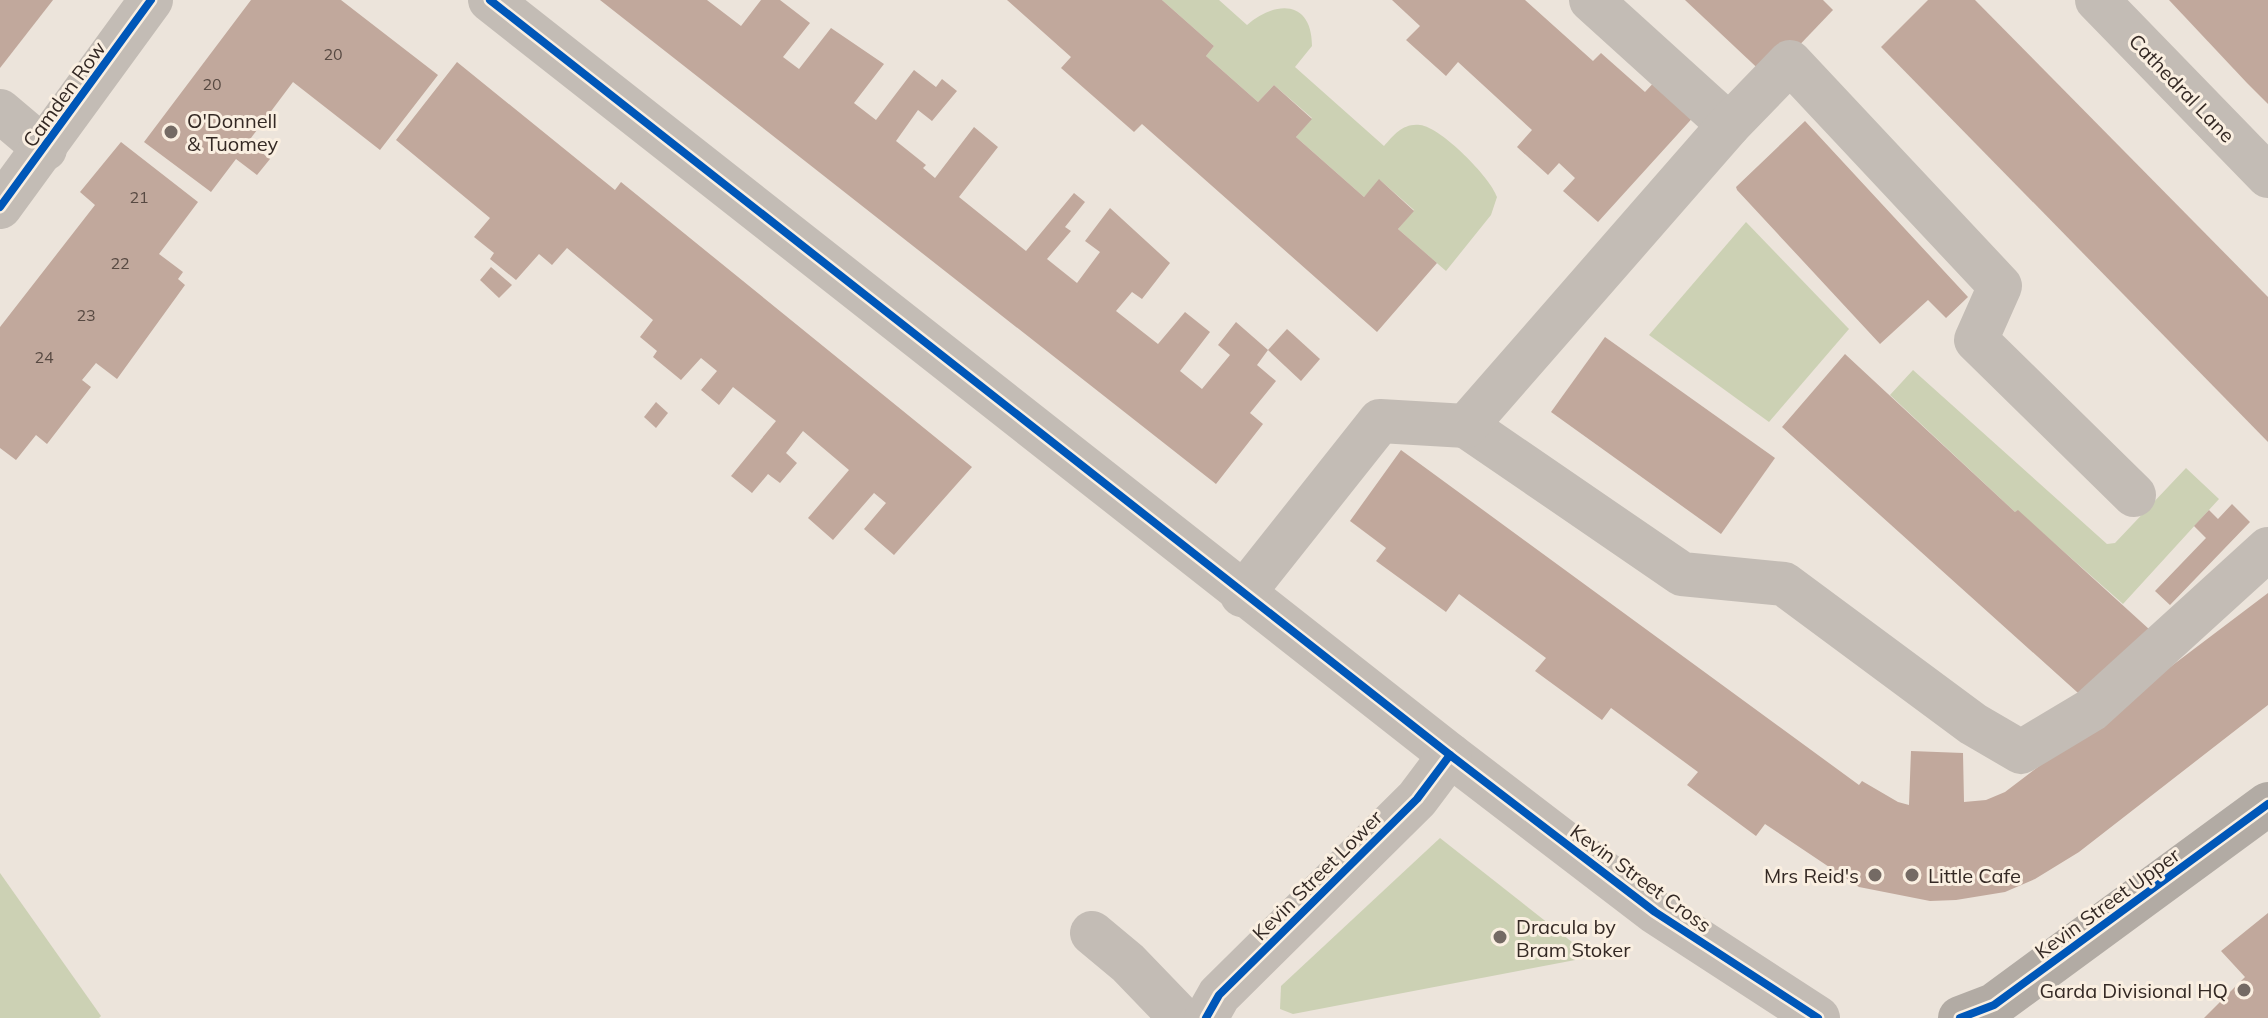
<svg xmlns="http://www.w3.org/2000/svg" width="2268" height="1018" viewBox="0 0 2268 1018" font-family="Mulish,sans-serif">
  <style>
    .green { fill: #ccd1b4 }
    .building { fill: #c1a89c }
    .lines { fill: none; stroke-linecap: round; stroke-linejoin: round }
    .minor { stroke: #c3bcb5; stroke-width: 44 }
    .major { stroke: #b2aba4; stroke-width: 44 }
    .cycleway-casing { stroke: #faefe1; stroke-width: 13 }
    .cycleway { stroke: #0057b8; stroke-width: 8 }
    .poi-dot { fill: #746a64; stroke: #faefe1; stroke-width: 3 }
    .labels { text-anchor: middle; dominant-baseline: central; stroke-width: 6; stroke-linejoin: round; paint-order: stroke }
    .number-label { font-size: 16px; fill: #574942 }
    .street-label { font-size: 20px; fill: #342924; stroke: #faefe1 }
    .poi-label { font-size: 20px; fill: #342924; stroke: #faefe1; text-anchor: start }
  </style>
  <rect width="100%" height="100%" fill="#ece4db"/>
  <g class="green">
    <path d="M1162,0H1219L1247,25C1276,0 1312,0 1312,46L1295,67L1384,146C1394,135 1403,123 1420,125C1441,127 1491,178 1497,197L1491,215L1446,271L1398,229L1414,210L1380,180L1364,197L1296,137L1312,118L1274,85L1258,102L1206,56L1214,46Z"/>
    <path d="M1746,222L1849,329L1769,422L1649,335Z"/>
    <path d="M1913,370L2107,544L2115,543L2186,468L2219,499L2123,604L2018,511L2015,512L1890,395Z"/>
    <path d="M1440,838L1591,957L1293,1014L1280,1009L1281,986Z"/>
    <path d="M0,873L101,1016L99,1018H0Z"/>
  </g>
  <g class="building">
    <path d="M0,0H53L0,68Z"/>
    <path d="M251,0H341L438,75L380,150L293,82L248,142L270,159L257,175L236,159L211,192L144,142Z"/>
    <path d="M600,0H707L741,26L761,0H780L810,23L783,57L799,69L831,28L884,64L854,103L876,120L914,70L936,87L942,79L957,91L932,121L918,110L896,141L926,165L923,168L935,178L974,127L998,147L959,197L1026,251L1074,193L1085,202L1065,227L1071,231L1047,259L1077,283L1100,252L1085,241L1110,208L1170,263L1142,299L1132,292L1116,311L1158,344L1185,312L1210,332L1180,371L1202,389L1230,355L1218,345L1236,322L1268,350L1257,365L1276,381L1250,413L1263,424L1216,484Z"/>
    <path d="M1007,0H1162L1214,46L1206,56L1258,102L1274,85L1312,119L1296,137L1364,197L1379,179L1414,211L1398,229L1437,263L1377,332L1142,124L1134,132L1061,68L1071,57Z"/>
    <path d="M1392,0H1525L1593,61L1601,53L1645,92L1658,78L1697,113L1598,222L1563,191L1575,178L1559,163L1548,175L1517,147L1532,130L1458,62L1446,76L1406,40L1420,26Z"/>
    <path d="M1685,0H1823L1833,10L1768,78Z"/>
    <path d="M1928,0H1975L2268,297V442L1881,47Z"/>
    <path d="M2169,0H2268V104L2247,83Z"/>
    <path d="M457,62L615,190L621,182L972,467L894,555L864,529L886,503L874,493L833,540L808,518L849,470L803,431L786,453L797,463L780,483L768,474L752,493L731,476L776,421L733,387L719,405L701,390L717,371L701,358L681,380L653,357L657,351L640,337L653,320L567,248L552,265L539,254L516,280L490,259L494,253L474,237L490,218L396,140Z"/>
    <path d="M1805,121L1968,297L1946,318L1928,300L1880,344L1737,190L1736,187Z"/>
    <path d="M121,142L198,202L159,254L183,272L178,279L185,285L117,379L96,363L82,380L91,387L47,444L36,435L16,460L0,448V327L95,205L80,192Z"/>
    <path d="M491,267L512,285L499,298L480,280Z"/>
    <path d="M1287,329L1320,359L1301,381L1268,350Z"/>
    <path d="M1605,337L1775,458L1721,534L1551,412Z"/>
    <path d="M1845,354L2015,512L2018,510L2150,630L2087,701L1782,427Z"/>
    <path d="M656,402L668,413L656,428L644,417Z"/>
    <path d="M1401,450L1859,785L1862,781L1898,802L1909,805L1911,751L1963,753L1964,802L1986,800L2005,792L2268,593V705L2079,852L2035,879L2005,892L1956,900L1930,901L1859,887L1765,824L1756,836L1687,785L1698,772L1611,708L1602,720L1535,671L1546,658L1459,594L1446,612L1376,561L1386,548L1350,521Z"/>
    <path d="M2232,504L2250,522L2170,605L2155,591L2206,538L2194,526L2209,510L2218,519Z"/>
    <path d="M2268,913V1018H2204L2245,977L2221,951Z"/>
  </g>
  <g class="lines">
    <g class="minor">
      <path d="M490,0L1450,755L1655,912L1818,1018"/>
      <path d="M1591,0L1729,125"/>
      <path d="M2097,0L2268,176"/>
      <path d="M0,111L45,149"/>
      <path d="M0,207L151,0"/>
      <path d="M1466,426L1682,574L1784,584L1973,724L2021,752L2091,710L2268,549"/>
      <path d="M1242,595L1380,421L1466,426L1729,125L1790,62L2000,286L1976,340L2134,495"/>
      <path d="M1092,933L1128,963L1181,1018"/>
      <path d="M1206,1018L1219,995L1417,799L1450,755"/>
    </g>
    <path class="major" d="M1960,1018L1994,1005L2268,804"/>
    <defs>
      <g id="cycleway">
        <path d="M490,0L1450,755L1655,912L1818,1018"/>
        <path d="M0,207L151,0"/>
        <path d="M1206,1018L1219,995L1417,799L1450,755"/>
        <path d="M1960,1018L1994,1005L2268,804"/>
      </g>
    </defs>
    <use href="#cycleway" class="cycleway-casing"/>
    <use href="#cycleway" class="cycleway"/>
  </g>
  <g class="poi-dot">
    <circle cx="171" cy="132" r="8"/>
    <circle cx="1875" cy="875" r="8"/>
    <circle cx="1912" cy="875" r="8"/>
    <circle cx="1500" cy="937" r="8"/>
    <circle cx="2244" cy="990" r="8"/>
  </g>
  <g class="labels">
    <g class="number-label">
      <text x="333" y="54">20</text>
      <text x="212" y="84">20</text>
      <text x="139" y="197">21</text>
      <text x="120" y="263">22</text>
      <text x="86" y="315">23</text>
      <text x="44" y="357">24</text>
    </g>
    <g class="street-label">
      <text transform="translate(2182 88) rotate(46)">Cathedral Lane</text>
      <text transform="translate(64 94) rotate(-54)">Camden Row</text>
      <text transform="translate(1317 875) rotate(-45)">Kevin Street Lower</text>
      <text transform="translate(1641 878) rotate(36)">Kevin Street Cross</text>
      <text transform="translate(2107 903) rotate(-36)">Kevin Street Upper</text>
    </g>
    <g class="poi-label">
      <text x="187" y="120">O'Donnell<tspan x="187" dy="23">&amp; Tuomey</tspan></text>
      <text x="1859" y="875" text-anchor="end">Mrs Reid's</text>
      <text x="1928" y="875">Little Cafe</text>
      <text x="1516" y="926">Dracula by<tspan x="1516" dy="23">Bram Stoker</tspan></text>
      <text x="2228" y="990" text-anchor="end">Garda Divisional HQ</text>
    </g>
  </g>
</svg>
